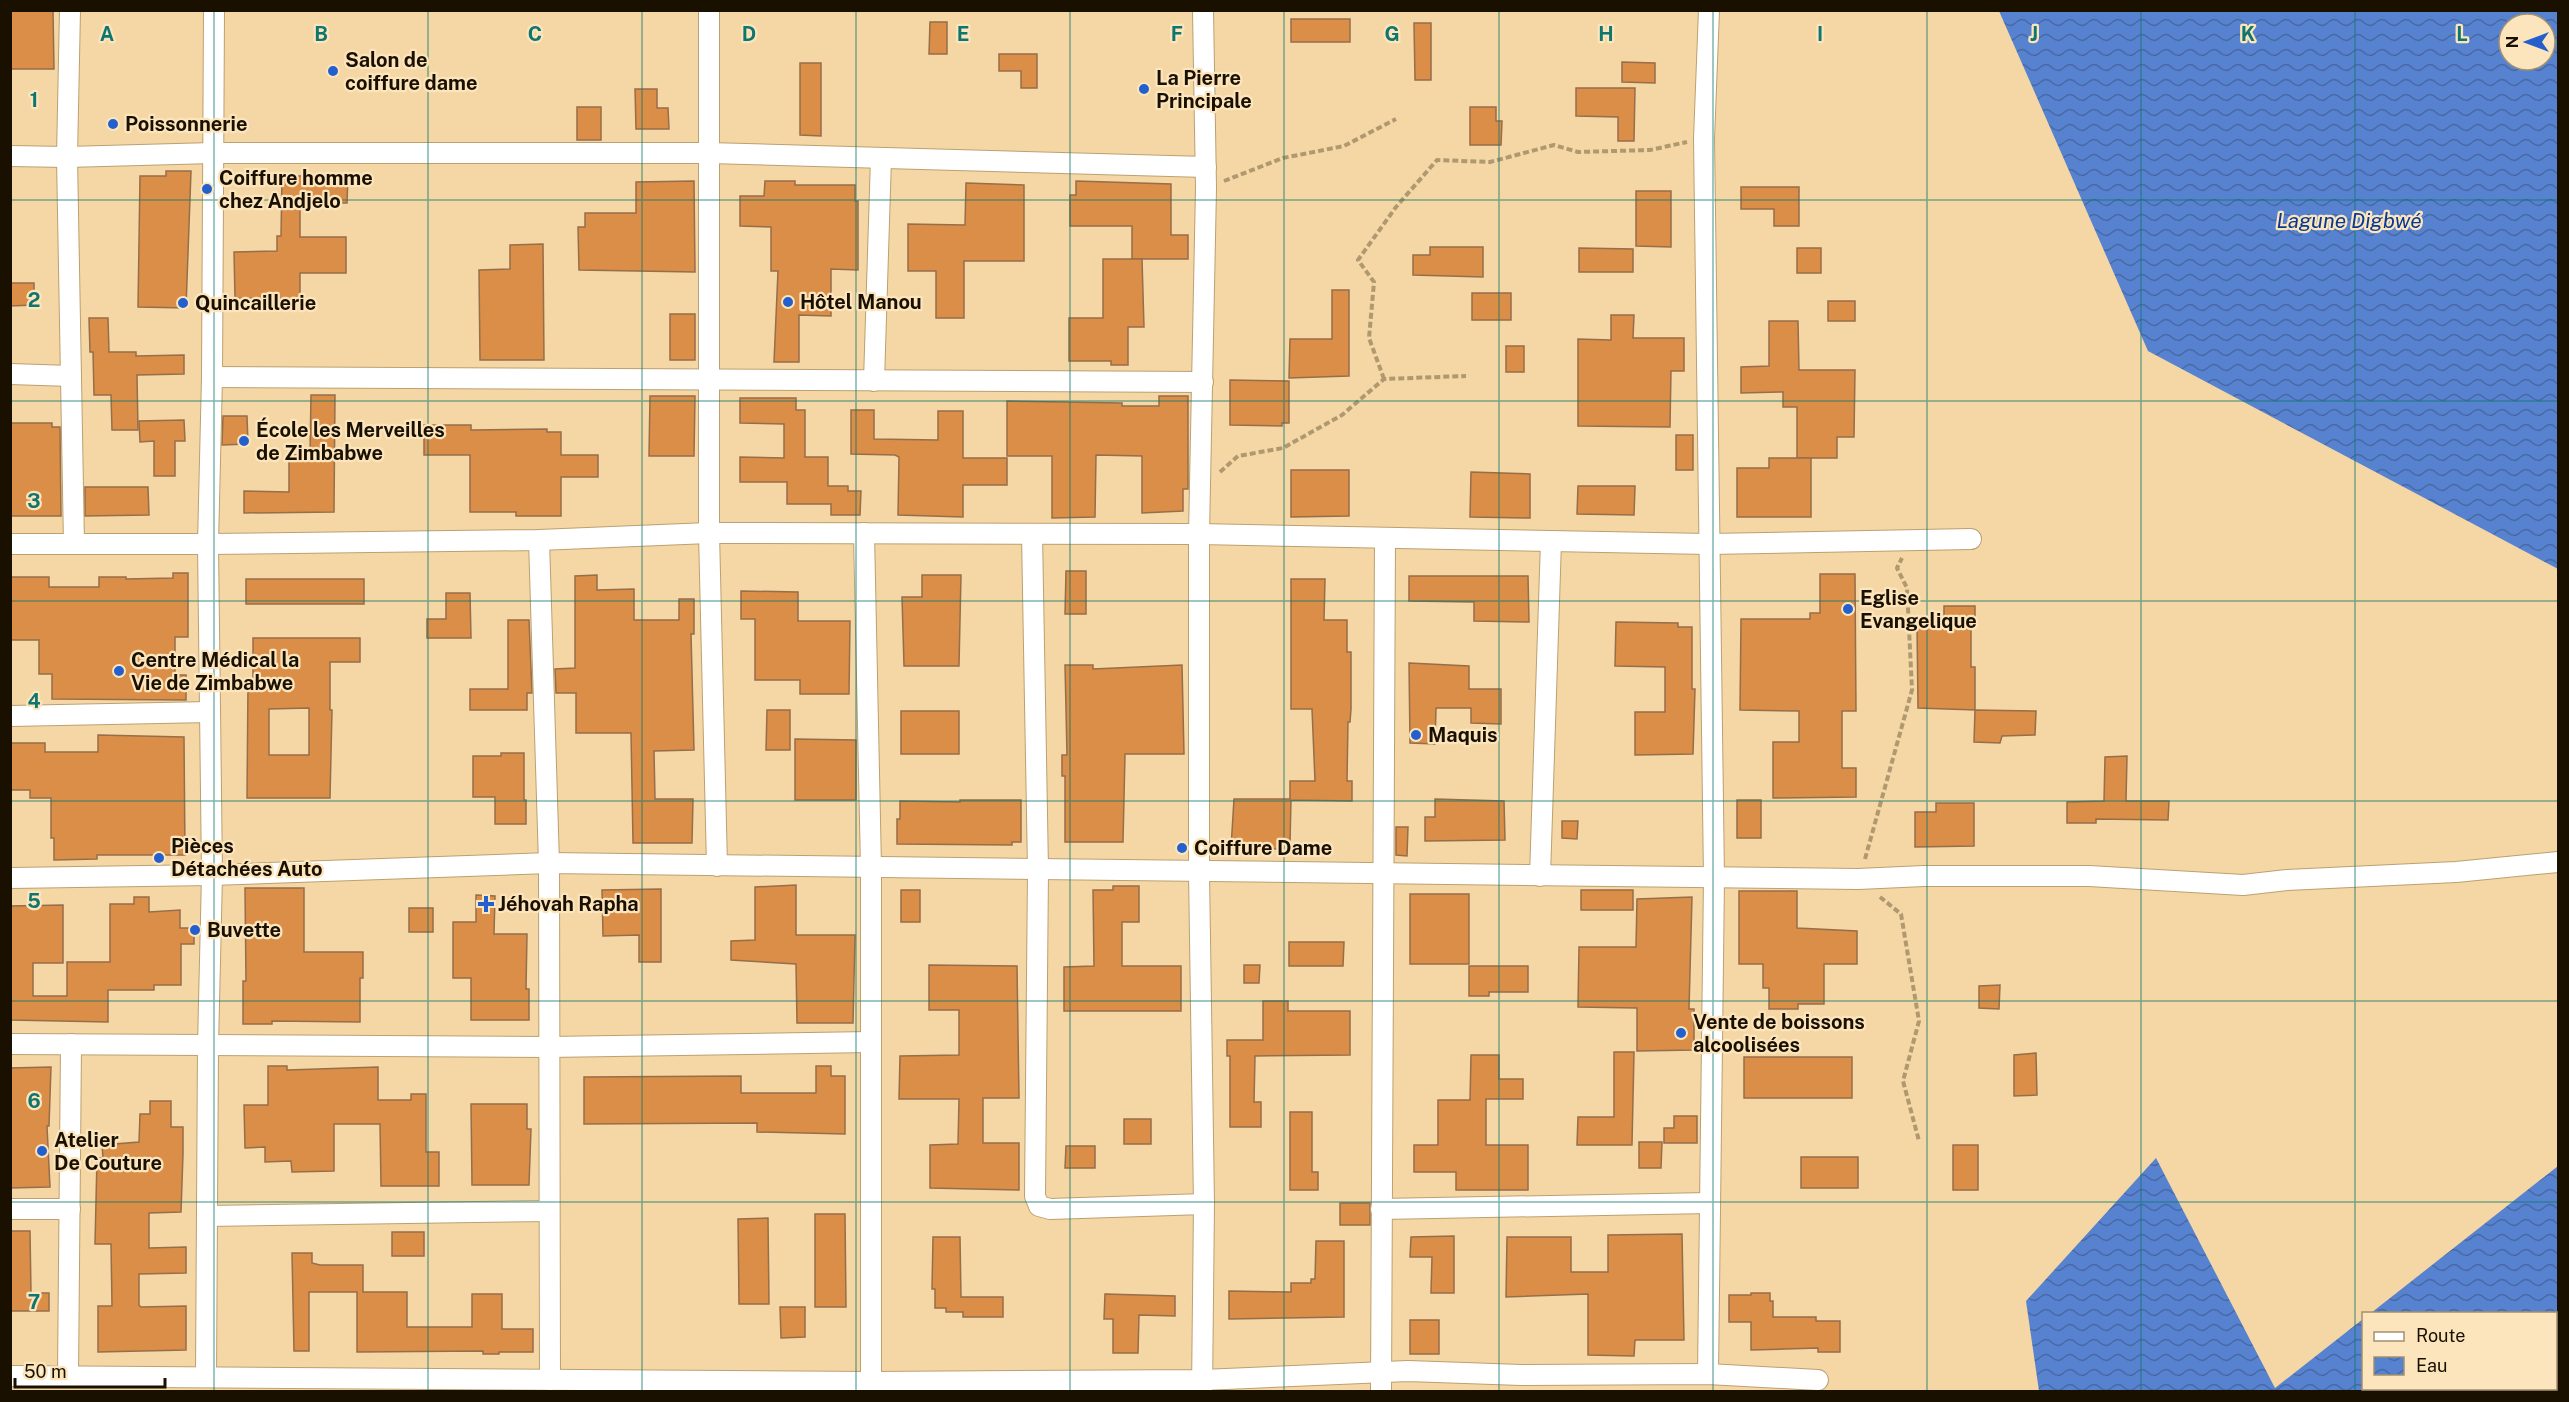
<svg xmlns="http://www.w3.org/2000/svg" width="2569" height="1402" viewBox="0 0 2569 1402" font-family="'Public Sans',sans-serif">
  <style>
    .water { fill: url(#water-waves); fill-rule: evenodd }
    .building { fill: #da8e48; stroke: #976e4a; stroke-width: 1.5; fill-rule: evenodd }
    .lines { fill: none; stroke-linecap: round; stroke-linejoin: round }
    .street-casing { stroke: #bca070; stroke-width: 22 }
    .path { stroke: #b09971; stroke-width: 4; stroke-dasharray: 6 3; stroke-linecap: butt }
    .street { stroke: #fff; stroke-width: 20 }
    .grid { fill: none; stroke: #0f766e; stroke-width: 1.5; stroke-opacity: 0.55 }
    .poi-dot { fill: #2460cd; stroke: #fce5bd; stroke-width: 2 }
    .labels { text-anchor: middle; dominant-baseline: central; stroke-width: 4.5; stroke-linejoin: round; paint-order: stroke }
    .poi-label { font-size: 20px; font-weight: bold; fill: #1a1000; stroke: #fce5bd; text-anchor: start }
    .water-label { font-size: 21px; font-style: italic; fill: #053992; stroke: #fce5bd }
    .grid-label { font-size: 20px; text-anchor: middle; font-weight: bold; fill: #0f766e; stroke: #fce5bd; stroke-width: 4.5; stroke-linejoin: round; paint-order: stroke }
  </style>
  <defs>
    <pattern id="water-waves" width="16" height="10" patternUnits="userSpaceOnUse" patternTransform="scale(1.5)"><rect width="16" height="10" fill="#5782cf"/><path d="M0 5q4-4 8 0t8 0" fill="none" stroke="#4769a6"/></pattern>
  </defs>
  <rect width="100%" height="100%" fill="#f4d7a4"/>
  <g class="water">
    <path d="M1999,11H2558V569L2148,351ZM2509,24H2545V60H2509Z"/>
    <path d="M2156,1158L2275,1388L2363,1319L2364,1388H2556V1314L2371,1313L2558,1166V1391H2039L2026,1301Z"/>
  </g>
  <g class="building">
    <path d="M10,10H53L54,69H10Z"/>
    <rect x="1291" y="19" width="59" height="23"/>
    <path d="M930,22H947V54H929Z"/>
    <path d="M1414,23H1431V80H1415Z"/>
    <path d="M999,54H1037V88H1021V71H999Z"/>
    <path d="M1622,62L1655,63V83L1622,82Z"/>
    <path d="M800,63H821V136L800,135Z"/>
    <path d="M1576,88H1635L1634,141H1618V117L1576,116Z"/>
    <path d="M635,89H657V108H668L669,129H636Z"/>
    <rect x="577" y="107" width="24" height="33"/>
    <path d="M1470,107H1496V121H1502L1501,145H1470Z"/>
    <path d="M166,171H191L186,308L138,307L140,176H166Z"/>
    <path d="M282,176H348L347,203H300V237H346V273H300V299L235,298L234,252L277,251V236H281Z"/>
    <path d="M694,181L695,272L579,270L578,227H585V213H636V182Z"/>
    <path d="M765,181H795V185H855V201H858V270L831,269V316L799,315V362H774L778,271H771V227L740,226V196H764Z"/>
    <path d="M1076,181L1171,184V235H1188V259H1132V226H1070V195H1076Z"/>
    <path d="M966,183L1024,185V261H964V318H936V271H908V224L965,225Z"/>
    <path d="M1741,187H1799V226H1774V209H1741Z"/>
    <path d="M1636,191H1671V247L1636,246Z"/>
    <path d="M543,244L544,360H480L479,270L510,269V245Z"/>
    <path d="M1430,247H1483V277L1413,275V255H1430Z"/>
    <path d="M1579,248L1633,249V272H1579Z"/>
    <rect x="1797" y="248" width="24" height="25"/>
    <path d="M1103,259H1142L1144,327H1128V365H1111V361H1069V318H1103Z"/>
    <path d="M10,283H34V305L10,306Z"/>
    <path d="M1332,290H1349V376L1289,378L1290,339H1332Z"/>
    <rect x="1472" y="293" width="39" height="27"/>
    <rect x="1828" y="301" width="27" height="20"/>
    <rect x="670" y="314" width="25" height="46"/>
    <path d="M1611,315H1634L1633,338H1684V371H1671L1670,427L1578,426V339L1611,340Z"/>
    <path d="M89,318H108L109,352H136V356L184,355V374L137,375L138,430H112L111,395H94L93,352H90Z"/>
    <path d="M1769,321H1798L1799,370H1855L1854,437H1837V458H1797V407H1783V392L1741,393V367L1769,366Z"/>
    <rect x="1506" y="346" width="18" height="26"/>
    <path d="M1230,380L1289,381V423H1282V426L1230,425Z"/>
    <path d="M311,395H335L334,512L244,513V491L289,492V455H310Z"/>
    <path d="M650,396H695L694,456H649Z"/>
    <path d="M1159,396H1188V489H1183V511L1142,513V456L1096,455L1095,517L1052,518V456H1007V401L1122,403V406H1159Z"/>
    <path d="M740,398H796V410H805V457H828V486H848V491H861L860,515H831V504H787V482H740V457L784,458V424L740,423Z"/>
    <path d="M851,410H874V439L938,440V411H963V458H1007V485H963V517L898,515L899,457L895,455L851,454Z"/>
    <path d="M223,416H247L248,444L222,445Z"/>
    <path d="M184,420L185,441H175V476H154V441L140,442L139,421Z"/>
    <path d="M10,423H52V427H60L61,516H10Z"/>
    <path d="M424,425H471V430L547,429V432H561V455H598V477H561V516H516V512H470V455H424Z"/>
    <rect x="1676" y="435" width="17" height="35"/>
    <path d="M1769,458H1811V517H1737V468H1769Z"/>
    <path d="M1291,470H1349V516L1291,517Z"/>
    <path d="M1471,472L1530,474V518L1470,517Z"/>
    <path d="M1578,486H1635L1634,515L1577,514Z"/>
    <path d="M85,487H148L149,515L85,516Z"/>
    <path d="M1066,571H1086V614H1065Z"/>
    <path d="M173,573H188V637H175V675H186V700L52,699V674H39V640H10V577H49V587H99V577H126V579L173,578Z"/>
    <path d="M1820,574H1855L1856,711H1842V768H1856V797L1773,798V742H1799V711L1740,710L1741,619H1810V613H1820Z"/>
    <path d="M597,575V590L634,589V620H679V599H694V634H691L694,750L654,751L655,799H693L692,843H633L631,733H576V693H556L555,669L575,668V576Z"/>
    <path d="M922,575H961L959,666H904L902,597H922Z"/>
    <path d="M1409,576H1528L1529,622L1474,621V602L1409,601Z"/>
    <rect x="246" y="579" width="118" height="25"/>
    <path d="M1291,579H1325L1324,620H1347V652H1351V709L1350,722H1348L1347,781H1352V801L1291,800L1290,843H1278V849L1231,848L1234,799H1290V781H1315L1312,709H1291Z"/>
    <path d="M741,591L798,592V621H850L849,694H800V680H755V619H741Z"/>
    <path d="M446,593H470L471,638H427V619H446Z"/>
    <path d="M1944,606H1975V621H1971V667H1975V710L1918,708L1917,624H1944Z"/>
    <path d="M508,620H529L532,693H527V710H470V689H508Z"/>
    <path d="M1616,622L1678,623V627H1692V689H1695L1693,754L1635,755V712H1665V667L1615,666Z"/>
    <path d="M253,638H360V662H330V710H332L330,798H247L248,681H253ZM309,708V755H269V709Z"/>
    <path d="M1409,663L1469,666V689H1501V724L1471,723V708H1436L1435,744L1410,743Z"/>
    <path d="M1065,665H1093V669L1182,665L1184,754H1125L1123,842H1065V776H1062V755H1067Z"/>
    <path d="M767,710H790V750H766Z"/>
    <path d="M1975,710L2036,711L2035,735L2002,736L2000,743L1974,742Z"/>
    <rect x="901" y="711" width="58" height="43"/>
    <path d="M98,735L184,737L185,855H97V859L54,860V838H51V798H30V790H10V743H45V752H98Z"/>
    <path d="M795,739L856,740V800H795Z"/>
    <path d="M501,753H524V800H526V824H495V797H473V756H501Z"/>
    <path d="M2127,756L2126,801H2169L2168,820L2096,819V823H2067V802L2104,801L2105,757Z"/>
    <path d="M1435,799L1504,801L1505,840L1425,841V817H1435Z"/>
    <path d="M960,800H1021V842H1012V845L897,844V819H900V801L960,802Z"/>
    <rect x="1737" y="800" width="24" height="38"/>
    <path d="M1936,803H1974V846L1915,847V812H1936Z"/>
    <path d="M1562,821H1578L1577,839L1562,838Z"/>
    <path d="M1396,827H1408L1407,856L1396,855Z"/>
    <path d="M796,885V935H855L853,1023H797L796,964L731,960V941L755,940V887Z"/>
    <path d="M1113,886H1139V922H1122V966H1181V1011H1064V967L1094,966L1093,890H1113Z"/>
    <path d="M245,888H304V952H363V978H360V1022L272,1021V1024H243V981H246Z"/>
    <path d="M661,889V962H639V935L603,936L602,890Z"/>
    <rect x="901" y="890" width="19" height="32"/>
    <rect x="1581" y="890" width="52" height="20"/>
    <path d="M1739,891H1797V928L1857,931V964H1824V1004H1798V1009H1769V988H1763V964H1739Z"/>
    <rect x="1410" y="894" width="59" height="70"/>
    <path d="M476,895L495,896L494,934H527L526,989H529V1020H471V978H453V922H476Z"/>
    <path d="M134,897H149V912L180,910V928H194V944H181V985H154V990H108V1022L10,1020V906L63,905V963H33V996H67V962H110V904H134Z"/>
    <path d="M1692,897L1689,1009H1694V1050L1637,1051V1008L1578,1007L1579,947H1636L1637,899Z"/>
    <rect x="409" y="908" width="24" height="24"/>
    <path d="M1289,942H1344L1343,966H1289Z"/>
    <path d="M929,965L1017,966L1019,1098H983V1143H1019V1190L930,1188V1145L958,1144L959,1099H899L900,1056L959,1055V1010H929Z"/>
    <path d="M1244,965H1260L1259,983H1244Z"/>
    <path d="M1469,966H1528V992H1489V996H1469Z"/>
    <path d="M2000,985L1999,1009L1979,1008V986Z"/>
    <path d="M1263,1001H1288V1011H1350V1055L1255,1056L1254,1102H1261V1127H1230V1056H1227V1040H1263Z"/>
    <path d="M1614,1052H1634L1632,1145H1577L1578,1117H1614Z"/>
    <path d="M2036,1053L2037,1095L2014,1096V1055Z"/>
    <path d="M1471,1055H1499V1079H1523V1099H1486V1145H1528V1190H1456V1172H1414V1145H1438V1100H1470Z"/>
    <rect x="1744" y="1057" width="108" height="41"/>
    <path d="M268,1066H287V1070L378,1067V1100H411V1094H426V1152H439V1186H381L380,1124H334V1171L292,1172L291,1161L265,1162V1147L245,1148L244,1105H268Z"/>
    <path d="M816,1066H831V1076H845V1134L757,1132V1123L584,1124V1077L741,1076V1093H816Z"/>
    <path d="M51,1067L49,1126H47L50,1187L10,1188V1068Z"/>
    <path d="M150,1101H171V1127H183V1154L181,1212L149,1213V1248L186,1247V1273L139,1274V1305L141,1307L186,1306V1350L98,1352V1306H112L111,1244H95L97,1158H103L102,1145L139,1142L140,1114H150Z"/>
    <path d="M471,1104H527V1129H531L529,1185H472Z"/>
    <path d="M1290,1112H1312V1172H1318V1190H1290Z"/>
    <path d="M1674,1116H1697V1143H1664V1128H1674Z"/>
    <rect x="1124" y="1119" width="27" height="25"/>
    <path d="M1639,1142H1662L1661,1168H1639Z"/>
    <rect x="1953" y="1145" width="25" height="45"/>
    <path d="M1066,1146H1095V1168H1065Z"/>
    <rect x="1801" y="1157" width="57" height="31"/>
    <rect x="1340" y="1203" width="30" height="22"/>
    <path d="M815,1214H845L846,1307H815Z"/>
    <path d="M768,1218L769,1304H739L738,1219Z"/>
    <path d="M10,1231H30L31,1293H49V1311H10Z"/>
    <rect x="392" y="1232" width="32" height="24"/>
    <path d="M1682,1234L1684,1340H1635L1634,1356L1588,1355V1294L1506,1297L1507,1237H1571V1272H1608V1235Z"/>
    <path d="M1454,1236V1293H1431L1432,1257H1410L1411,1237Z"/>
    <path d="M933,1237H960L961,1297H1003V1317H963V1312H946V1308H935V1289H932Z"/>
    <path d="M1316,1241H1344V1317L1229,1319V1291L1291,1292V1283H1311V1279H1315Z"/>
    <path d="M292,1253H312V1263L320,1265H363V1292H407V1327H472V1294H502V1329H533V1352H499V1354H483V1351L357,1352V1292H309V1351H294Z"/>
    <path d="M1751,1293H1770V1301H1773V1317H1816V1321H1840V1352H1818V1348L1751,1350V1322H1729V1295H1751Z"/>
    <path d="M1105,1294L1175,1296V1316L1139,1315L1138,1353H1113V1319H1104Z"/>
    <path d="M780,1307H805V1337L781,1338Z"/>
    <rect x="1410" y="1320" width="29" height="34"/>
  </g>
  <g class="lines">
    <defs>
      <g id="street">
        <path d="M70,10L67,157L74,544"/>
        <path d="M709,11V533L717,866"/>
        <path d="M10,156L67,157L213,153H709L1206,167"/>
        <path d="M10,374L71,376"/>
        <path d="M212,377L1203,382"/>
        <path d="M874,381L881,158"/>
        <path d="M864,533L871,868V1392"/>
        <path d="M1032,534L1038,870L1035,1196L1039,1206L1050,1209L1204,1204"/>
        <path d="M539,540L549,863L550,1380"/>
        <path d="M10,544H208L539,540L709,533L1199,534L1708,544L1971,539"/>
        <path d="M10,716L210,712"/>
        <path d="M1540,876L1551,541"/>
        <path d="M10,878L212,875L549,863L1858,879L1924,876H2089L2243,885L2287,880L2456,872L2558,862"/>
        <path d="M10,1044L548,1047L871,1042"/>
        <path d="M10,1209H70"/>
        <path d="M1381,1209L1710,1203"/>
        <path d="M207,1216L549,1211"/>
        <path d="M1708,1374L1714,878L1704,139L1709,10"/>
        <path d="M10,1376L871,1382L1202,1380L1408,1371L1521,1375L1708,1374L1818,1380"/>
        <path d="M68,1376L71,1044"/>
        <path d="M206,1377L208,1046L212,875L208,544L212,377L214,10"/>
        <path d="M1202,1392L1204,1204L1199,872V534L1206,188L1203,10"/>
        <path d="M1381,1392L1385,538"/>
      </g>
    </defs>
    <use href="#street" class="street-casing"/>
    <g class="path">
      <path d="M1224,181L1283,158L1344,146L1396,119"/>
      <path d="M1384,379L1369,338L1374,282L1358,260L1396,207L1437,160L1490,162L1554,145L1578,152L1650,150L1687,142"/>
      <path d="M1220,472L1238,456L1283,448L1342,415L1384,379L1466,376"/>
      <path d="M1865,859L1912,690L1907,588L1897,568L1902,558"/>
      <path d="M1880,897L1901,914L1919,1021L1903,1081L1919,1141"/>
    </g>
    <use href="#street" class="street"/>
  </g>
  <path class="grid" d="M214,10V1392M428,10V1392M642,10V1392M856,10V1392M1070,10V1392M1284,10V1392M1499,10V1392M1713,10V1392M1927,10V1392M2141,10V1392M2355,10V1392M10,200H2558M10,401H2558M10,601H2558M10,801H2558M10,1001H2558M10,1202H2558"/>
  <g class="poi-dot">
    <circle cx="333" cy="71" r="6"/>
    <circle cx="1144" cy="89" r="6"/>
    <circle cx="113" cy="124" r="6"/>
    <circle cx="207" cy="189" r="6"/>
    <circle cx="788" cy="302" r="6"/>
    <circle cx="183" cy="303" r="6"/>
    <circle cx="244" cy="441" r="6"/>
    <circle cx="1848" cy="609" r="6"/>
    <circle cx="119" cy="671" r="6"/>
    <circle cx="1416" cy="735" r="6"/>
    <circle cx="1182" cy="848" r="6"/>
    <circle cx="159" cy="858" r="6"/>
    <path d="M483 895h6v6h6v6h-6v6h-6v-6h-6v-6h6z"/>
    <circle cx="195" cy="930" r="6"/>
    <circle cx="1681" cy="1033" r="6"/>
    <circle cx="42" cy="1151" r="6"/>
  </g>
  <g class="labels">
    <g class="poi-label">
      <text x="345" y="60">Salon de<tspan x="345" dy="23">coiffure dame</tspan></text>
      <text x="1156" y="78">La Pierre<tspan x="1156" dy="23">Principale</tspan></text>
      <text x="125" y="124">Poissonnerie</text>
      <text x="219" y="178">Coiffure homme<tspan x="219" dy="23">chez Andjelo</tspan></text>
      <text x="800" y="302">Hôtel Manou</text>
      <text x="195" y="303">Quincaillerie</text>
      <text x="256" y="430">École les Merveilles<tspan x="256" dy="23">de Zimbabwe</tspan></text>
      <text x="1860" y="598">Eglise<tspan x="1860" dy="23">Evangelique</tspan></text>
      <text x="131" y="660">Centre Médical la<tspan x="131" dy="23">Vie de Zimbabwe</tspan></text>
      <text x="1428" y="735">Maquis</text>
      <text x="171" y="846">Pièces<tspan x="171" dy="23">Détachées Auto</tspan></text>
      <text x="1194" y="848">Coiffure Dame</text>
      <text x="498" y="904">Jéhovah Rapha</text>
      <text x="207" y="930">Buvette</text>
      <text x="1693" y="1022">Vente de boissons<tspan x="1693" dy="23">alcoolisées</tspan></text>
      <text x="54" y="1140">Atelier<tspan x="54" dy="23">De Couture</tspan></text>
    </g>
    <g class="water-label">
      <text x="2349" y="220">Lagune Digbwé</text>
    </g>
  </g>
  <g class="grid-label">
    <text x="107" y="41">A</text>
    <text x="321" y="41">B</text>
    <text x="535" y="41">C</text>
    <text x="749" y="41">D</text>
    <text x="963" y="41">E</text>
    <text x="1177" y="41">F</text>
    <text x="1392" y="41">G</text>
    <text x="1606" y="41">H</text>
    <text x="1820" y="41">I</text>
    <text x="2034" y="41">J</text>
    <text x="2248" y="41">K</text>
    <text x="2462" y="41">L</text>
    <text x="34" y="107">1</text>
    <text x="34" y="307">2</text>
    <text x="34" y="508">3</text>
    <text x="34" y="708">4</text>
    <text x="34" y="908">5</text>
    <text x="34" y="1108">6</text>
    <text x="34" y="1309">7</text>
  </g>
  <rect width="2569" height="1402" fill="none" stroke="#1a1000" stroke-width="24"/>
  <rect x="2362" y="1312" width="195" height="78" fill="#fce5bd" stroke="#a29071" stroke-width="1.5"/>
  <rect x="2374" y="1332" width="30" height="9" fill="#ffffff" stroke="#a29071" stroke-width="1.5"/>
  <text x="2416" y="1342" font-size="18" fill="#1a1000">Route</text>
  <rect x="2374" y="1357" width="30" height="18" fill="url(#water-waves)" stroke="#a29071" stroke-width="1.5"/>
  <text x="2416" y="1372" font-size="18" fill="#1a1000">Eau</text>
  <g transform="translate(2527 42) rotate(270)"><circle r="28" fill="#fce5bd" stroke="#a29071" stroke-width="1.5"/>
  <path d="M0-4.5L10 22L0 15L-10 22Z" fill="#2460cd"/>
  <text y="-9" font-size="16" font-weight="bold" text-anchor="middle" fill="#1a1000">N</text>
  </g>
  <path d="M15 1378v9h150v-9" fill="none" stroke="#1a1000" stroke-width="3"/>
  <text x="24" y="1378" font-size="18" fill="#1a1000" stroke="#fce5bd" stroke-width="4.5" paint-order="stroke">50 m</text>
</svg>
